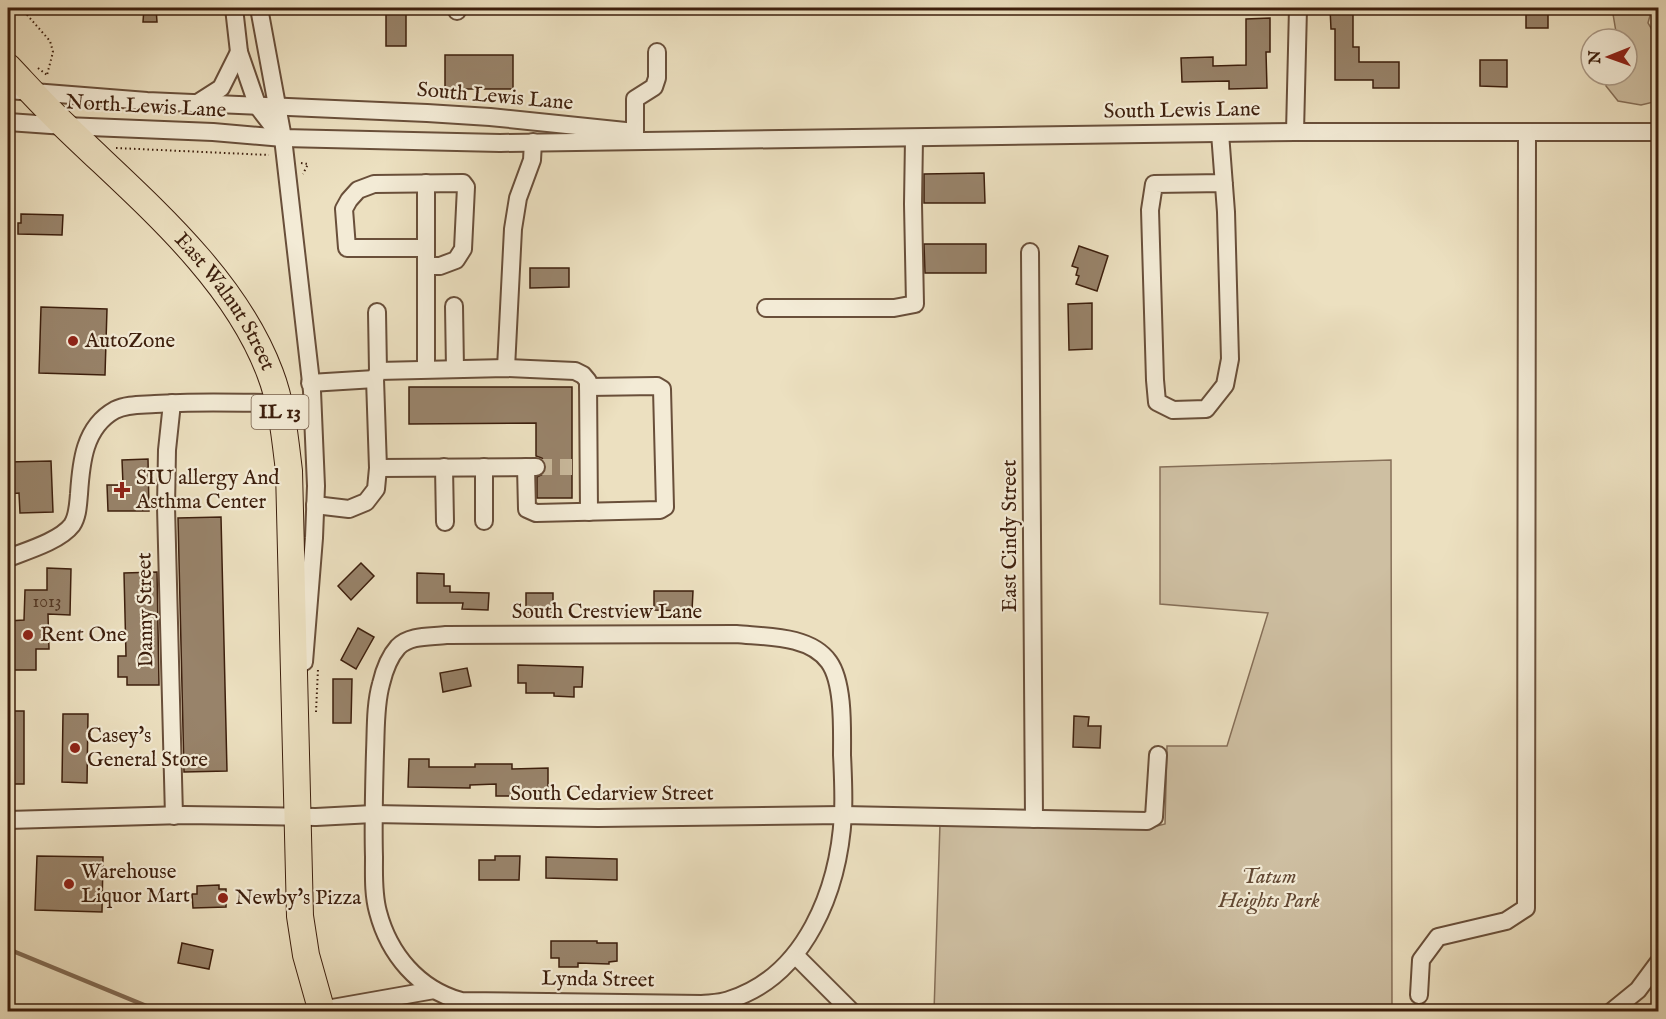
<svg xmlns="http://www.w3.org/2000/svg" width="1666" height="1019" viewBox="0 0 1666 1019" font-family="'IM FELL English',serif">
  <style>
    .green { fill: #cebfa2; stroke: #866f58; stroke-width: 1.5 }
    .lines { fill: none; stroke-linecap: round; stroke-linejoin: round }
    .stream { stroke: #826b54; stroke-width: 4.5 }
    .building { fill: #98836a; stroke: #3d1f0d; stroke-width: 1.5 }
    .minor-tunnel { stroke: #c9b99c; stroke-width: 16; stroke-dasharray: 16 8; stroke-linecap: butt }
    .minor-casing { stroke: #694f3a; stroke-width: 20 }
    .highway-casing { stroke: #3d1f0d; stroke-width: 28 }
    .path { stroke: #3d1f0d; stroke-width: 2; stroke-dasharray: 1.5 3; stroke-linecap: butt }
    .minor { stroke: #f3ebd6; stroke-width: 16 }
    .highway { stroke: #ece0c0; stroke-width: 26 }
    .poi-dot { fill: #8f2418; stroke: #f3ebd6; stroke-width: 2 }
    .labels { text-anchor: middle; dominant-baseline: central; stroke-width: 4.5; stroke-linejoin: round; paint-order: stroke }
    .number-label { font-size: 18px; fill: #543824 }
    .shield { fill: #f3ebd6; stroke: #745c49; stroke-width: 1.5 }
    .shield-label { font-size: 20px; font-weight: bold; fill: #3d1f0d }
    .street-label { font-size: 21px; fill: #3d1f0d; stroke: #f3ebd6 }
    .poi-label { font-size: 21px; fill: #3d1f0d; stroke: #f3ebd6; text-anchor: start }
    .park-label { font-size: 21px; font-style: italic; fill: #614732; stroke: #f3ebd6 }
  </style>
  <rect width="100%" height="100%" fill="#ece0c0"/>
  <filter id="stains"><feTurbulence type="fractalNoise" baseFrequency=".00333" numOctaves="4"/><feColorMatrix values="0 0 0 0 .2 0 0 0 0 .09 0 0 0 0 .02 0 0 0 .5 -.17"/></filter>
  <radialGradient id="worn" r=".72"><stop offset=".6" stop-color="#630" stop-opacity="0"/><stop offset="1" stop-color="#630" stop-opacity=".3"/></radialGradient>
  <g class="green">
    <path d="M1612,8H1652L1648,23L1658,40V101L1641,105L1618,101L1606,86V75H1627V39H1614L1616,32Z"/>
    <path d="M1391,460L1392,1011L934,1012L940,824L1149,828L1165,824L1167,746H1227L1268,613L1160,604V467Z"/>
  </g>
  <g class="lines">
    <path class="stream" d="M8,949L161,1012"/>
  </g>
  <g class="building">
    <path d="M144,8H156L157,22H143Z"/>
    <rect x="386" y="8" width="20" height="38"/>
    <path d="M1330,8H1353V47H1359V62H1399V88H1373V80H1335V29H1331Z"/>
    <rect x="1526" y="8" width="22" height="20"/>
    <path d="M1270,18V52H1266L1267,88L1229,89V81L1182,82L1181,58L1213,57V66L1246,65V19Z"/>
    <rect x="445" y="55" width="68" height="34"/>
    <path d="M1480,60H1507V87L1480,86Z"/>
    <path d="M984,173L985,203H924V174Z"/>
    <path d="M21,214L63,215L62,235L18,234V223H21Z"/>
    <path d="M924,244H986V273H925Z"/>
    <path d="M1079,246L1108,256L1097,291L1076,284L1079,276L1076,275L1078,268L1072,266Z"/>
    <path d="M530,268H569V287L530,288Z"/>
    <path d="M1092,303V349L1069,350L1068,304Z"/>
    <path d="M41,307L107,309L105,375L39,373Z"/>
    <path d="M409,387H572V498H537V477L545,473L546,466L542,458L536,456V423L409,424Z"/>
    <path d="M148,459L149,511H108L107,485H123L122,460Z"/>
    <path d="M51,461L53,512L20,513L19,493L8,494V462Z"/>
    <path d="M221,517L227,771L184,772L178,518Z"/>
    <path d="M361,563L374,576L351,600L338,586Z"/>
    <path d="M47,568L71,569L70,615L48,614L49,649H36V670H8V621L24,620L25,590H47Z"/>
    <path d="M157,572L159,685H127V677H118V656H126L124,573Z"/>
    <path d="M417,573L444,574V586H450V592L489,593L488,610L462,609L463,603H417Z"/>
    <path d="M654,591H693L692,611L654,610Z"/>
    <rect x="526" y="593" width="27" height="19"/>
    <path d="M358,628L374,637L356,669L341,660Z"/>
    <path d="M518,665L583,667L582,687H574V697L554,696V693H526V683H518Z"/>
    <path d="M467,668L471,686L443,692L440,673Z"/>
    <path d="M333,679H352L351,723H333Z"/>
    <rect x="8" y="711" width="16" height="73"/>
    <path d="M63,714H88L87,783L62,782Z"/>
    <path d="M1074,716L1089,717L1088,726H1101L1100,748L1073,747Z"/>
    <path d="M409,759H429V767H475V764H512V769L548,768V790H512V796H496V784L470,785V788L408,787Z"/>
    <path d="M37,856L103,857L102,912L35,910Z"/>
    <path d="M495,856H520L519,880H479V860H495Z"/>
    <path d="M546,857L617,859V880L546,878Z"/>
    <path d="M219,885V889H226V907L193,908L192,894H197V886Z"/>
    <path d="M551,941H597V943H617V961L609,962V964L578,963V967H559V958H551Z"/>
    <path d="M182,943L213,950L209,969L178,963Z"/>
  </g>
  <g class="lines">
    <path class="minor-tunnel" d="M536,467H572"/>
    <defs>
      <g id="minor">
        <path d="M234,8L239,52L258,107L282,138"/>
        <path d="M259,8L283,138L312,391L316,486L314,538L304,662"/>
        <path d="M457,8V11"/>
        <path d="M8,90L147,101L427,113L490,117L635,132"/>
        <path d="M196,104L221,88L239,52"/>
        <path d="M8,122L65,126L213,132L283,138L500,143L1295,132H1658"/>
        <path d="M635,132V99L654,87L657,78V52"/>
        <path d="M1295,132L1298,8"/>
        <path d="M1220,133L1226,212L1230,359L1225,385L1206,409L1173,410L1157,402L1155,380L1150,210L1154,184L1224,183"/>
        <path d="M426,183V248"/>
        <path d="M1030,252L1034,819"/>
        <path d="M454,306L455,369"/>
        <path d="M766,308H894L915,304L913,204L914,138"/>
        <path d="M377,312L378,371"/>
        <path d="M506,368L513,229L518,198L532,160L533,142"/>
        <path d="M426,369V248H347L344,209L349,200L358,190L374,184L463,183L466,187L463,249L456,260L440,266H426"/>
        <path d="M310,383L375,379"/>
        <path d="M172,403L167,450L166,507L174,816"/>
        <path d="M444,467L445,522"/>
        <path d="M526,467L527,509L536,513L660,510L665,507L662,389L657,386L588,387"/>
        <path d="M378,468L536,467"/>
        <path d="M315,505L349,509L366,502L376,489L378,468L375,379L378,371L506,368L575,371L583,375L588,381L589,512"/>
        <path d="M484,521V467"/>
        <path d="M8,558C26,551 60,541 72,525C78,516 78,504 79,494C81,463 84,427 115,410C127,404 142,405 155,404C196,401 238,403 279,403"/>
        <path d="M736,634C766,637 810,635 829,662C844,683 842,730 842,755C843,775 844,795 843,814C839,889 806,976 729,1000C721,1003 711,1003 702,1004L461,1001C418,989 389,954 378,912C373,894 374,875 374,857C373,822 374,787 375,752C376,730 375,705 381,684C384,671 390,656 398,647C410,635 430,637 446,635Z"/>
        <path d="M8,820L184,815L316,817L373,814L598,818L843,815L1147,821L1154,817L1158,755"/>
        <path d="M795,955L852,1012"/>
        <path d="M1419,995L1421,960L1438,937L1506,921L1526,908L1527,132"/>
        <path d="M321,1010L434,990"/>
        <path d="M1611,1012L1638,990L1658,963"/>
      </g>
      <g id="highway">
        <path id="s1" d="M8,67C27,87 45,107 65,126C139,198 233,274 270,373C282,404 285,438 289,471L300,916L306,955L322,1012"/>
      </g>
    </defs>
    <use href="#minor" class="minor-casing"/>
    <use href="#highway" class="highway-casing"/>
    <g class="path">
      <path d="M21,8L50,41L53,52L47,75"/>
      <path d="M38,68L47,75"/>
      <path d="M116,148L269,155"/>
      <path d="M301,163L308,164L303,174"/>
      <path d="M316,712L318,669"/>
    </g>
    <use href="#minor" class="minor"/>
    <use href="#highway" class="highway"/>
  </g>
  <g class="poi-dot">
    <circle cx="73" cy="341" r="6"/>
    <path d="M119 481h6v6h6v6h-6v6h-6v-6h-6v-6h6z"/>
    <circle cx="28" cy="635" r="6"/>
    <circle cx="75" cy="748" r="6"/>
    <circle cx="69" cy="884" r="6"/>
    <circle cx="223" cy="898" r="6"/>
  </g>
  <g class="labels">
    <g class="number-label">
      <text x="47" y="602">1013</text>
    </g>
    <rect class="shield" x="251.5" y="395" width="57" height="34" rx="4.5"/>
    <g class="shield-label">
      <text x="280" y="412">IL 13</text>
    </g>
    <g class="street-label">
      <text transform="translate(495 97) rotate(5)">South Lewis Lane</text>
      <text transform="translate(146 107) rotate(3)">North Lewis Lane</text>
      <text transform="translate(1182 111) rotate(-1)">South Lewis Lane</text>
      <text stroke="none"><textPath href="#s1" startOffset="321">East Walnut Street</textPath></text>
      <text transform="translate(1010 536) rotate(-90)">East Cindy Street</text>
      <text transform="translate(146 610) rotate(-91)">Danny Street</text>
      <text x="607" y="612">South Crestview Lane</text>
      <text x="612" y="794">South Cedarview Street</text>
      <text transform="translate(598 980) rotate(1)">Lynda Street</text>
    </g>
    <g class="poi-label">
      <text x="85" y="341">AutoZone</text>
      <text x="136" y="478">SIU allergy And<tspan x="136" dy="24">Asthma Center</tspan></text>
      <text x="40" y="635">Rent One</text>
      <text x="87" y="736">Casey's<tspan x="87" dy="24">General Store</tspan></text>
      <text x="81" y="872">Warehouse<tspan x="81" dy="24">Liquor Mart</tspan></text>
      <text x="235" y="898">Newby's Pizza</text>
    </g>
    <g class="park-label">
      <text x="1269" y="877">Tatum<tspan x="1269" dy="24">Heights Park</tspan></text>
    </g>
  </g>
  <rect width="1666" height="1019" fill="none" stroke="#ece0c0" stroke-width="30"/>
  <rect x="9" y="9" width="1648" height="1001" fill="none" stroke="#3d1f0d" stroke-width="3"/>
  <rect x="15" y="15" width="1636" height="989" fill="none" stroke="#3d1f0d" stroke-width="1.5"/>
  <g transform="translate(1609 57) rotate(269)"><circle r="28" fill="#f3ebd6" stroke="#aa9986" stroke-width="1.5"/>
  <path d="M0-4.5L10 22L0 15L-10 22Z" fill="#8f2418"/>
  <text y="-9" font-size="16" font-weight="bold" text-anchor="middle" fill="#3d1f0d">N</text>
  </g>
  <rect width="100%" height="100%" filter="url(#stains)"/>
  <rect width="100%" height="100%" fill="url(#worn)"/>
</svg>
